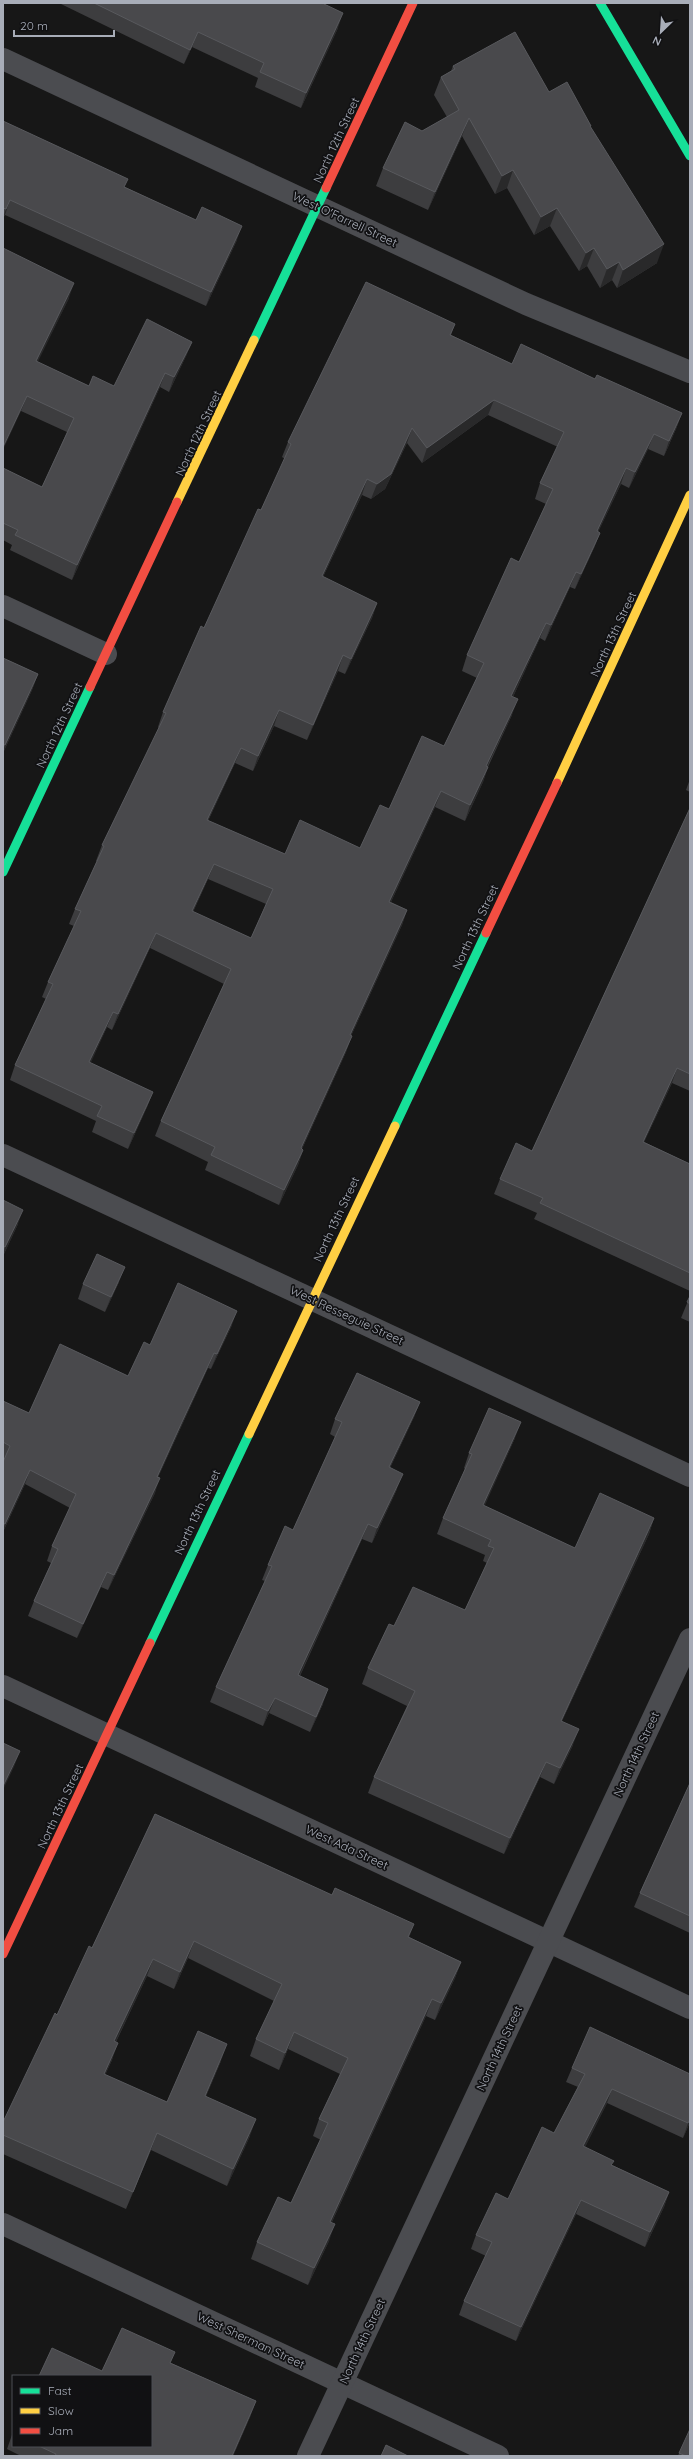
<svg xmlns="http://www.w3.org/2000/svg" width="693" height="2459" viewBox="0 0 693 2459" font-family="Quicksand,sans-serif">
  <style>
    .lines { fill: none; stroke-linecap: round; stroke-linejoin: round }
    .street { stroke: #4b4c50; stroke-width: 22 }
    .fast { stroke: #16e098; stroke-width: 9 }
    .slow { stroke: #ffcf43; stroke-width: 9 }
    .jam { stroke: #f24e42; stroke-width: 9 }
    .wall { fill: #3d3d3f; fill-rule: evenodd }
    .shaded-wall { fill: #29292a }
    .building { fill: #49494c; stroke: #58595d; fill-rule: evenodd }
    .labels { text-anchor: middle; dominant-baseline: central; stroke-width: 3.5; stroke-linejoin: round; paint-order: stroke }
    .street-label { font-size: 12px; fill: #a8adb8; stroke: #111113 }
  </style>
  <rect width="100%" height="100%" fill="#171717"/>
  <g class="lines">
    <g class="street">
      <path d="M3,59L526,304L690,372"/>
      <path d="M3,606L106,654"/>
      <path d="M3,1155L690,1476"/>
      <path d="M3,1686L690,2008"/>
      <path d="M3,2224L498,2456"/>
      <path d="M308,2456L690,1639"/>
    </g>
    <g class="fast">
      <path d="M600,3L690,156"/>
      <path d="M254,340L326,188"/>
      <path d="M3,872L90,687"/>
      <path d="M395,1126L486,933"/>
      <path d="M150,1643L249,1434"/>
    </g>
    <g class="slow">
      <path d="M177,502L254,340"/>
      <path d="M557,783L690,495"/>
      <path d="M249,1434L395,1126"/>
    </g>
    <g class="jam">
      <path d="M326,188L413,3"/>
      <path d="M90,687L177,502"/>
      <path d="M486,933L557,783"/>
      <path d="M3,1954L150,1643"/>
    </g>
  </g>
  <g class="wall">
    <path d="M61,3H326L325,5L338,28L301,108L255,87L258,78L192,47L184,64L61,4Z"/>
    <path d="M453,66L549,92L591,128L657,263L617,288L612,280L600,288L587,266L579,271L550,226L534,235L507,188L495,194L462,136L428,210L376,186L383,168L422,131L447,117L434,95L441,77L451,71Z"/>
    <path d="M3,121L125,187L237,240L206,306L5,215L3,218Z"/>
    <path d="M3,248L69,298L37,362L89,386H114L192,342L186,356L169,392L160,387L72,580L10,550L12,545L3,540V468L42,487L67,432L21,411Z"/>
    <path d="M455,324L451,335L512,364L595,379L682,413L676,429L664,456L648,449L629,488L621,484L598,532L600,533L594,548L575,589L570,587L545,641L540,638L513,697L512,715L488,767L483,782L465,821L435,807L391,902L407,910L402,925L351,1036L346,1052L302,1149L303,1150L298,1165L279,1205L205,1170L208,1162L155,1136L161,1121L224,984L150,948L112,1030L107,1027L90,1063L153,1092L147,1107L128,1149L92,1132L96,1121L10,1080L15,1065L46,999L42,997L48,982L74,926L69,924L75,909L97,861H96L102,845L159,728L158,727L163,712L261,510L285,459L282,457L288,442ZM488,415L558,447L540,483L535,499L546,504L519,562L467,655L462,671L477,678L444,746L389,809L360,848L285,854L208,821L235,763L253,771L274,726L307,740L338,671L345,674L372,618L377,603L323,577L362,495L371,499L385,489L407,443L422,463ZM208,879L266,904L251,938L193,912Z"/>
    <path d="M3,658L38,674L32,690L3,753Z"/>
    <path d="M690,779V792L686,790Z"/>
    <path d="M690,808V1091L672,1083L644,1142L690,1164V1291L534,1219L537,1213L494,1194L500,1179L532,1151Z"/>
    <path d="M3,1200L18,1224L3,1256Z"/>
    <path d="M119,1282L105,1312L78,1299L83,1284Z"/>
    <path d="M690,1296V1322L681,1318Z"/>
    <path d="M232,1325L211,1369L208,1368L176,1438L158,1477L155,1493L108,1590L101,1587L77,1638L28,1616L34,1601L51,1563L47,1561L52,1546L70,1508L25,1484L3,1532V1462L4,1460L3,1459V1401L29,1413L128,1376L150,1345Z"/>
    <path d="M420,1402L414,1417L390,1468L397,1489L372,1543L362,1539L300,1676L323,1704L310,1732L269,1713L263,1726L210,1702L216,1687L265,1581L262,1580L268,1565L293,1530L335,1437L330,1434L335,1419Z"/>
    <path d="M515,1438L484,1506L575,1548L654,1518L649,1534L562,1721L573,1745L554,1784L540,1777L504,1854L368,1793L374,1777L407,1706L362,1684L368,1668L394,1626L465,1610L487,1563L483,1561L485,1555L437,1534L443,1518L465,1469L464,1468L469,1453Z"/>
    <path d="M690,1783V1933L634,1907L640,1893Z"/>
    <path d="M155,1814L409,1937L461,1962L455,1978L435,2020L426,2016L332,2222L329,2241L308,2285L251,2259L257,2242L291,2203L321,2140L313,2136L319,2119L340,2074L288,2049L279,2070L250,2056L256,2039L274,2001L188,1958L174,1989L147,1976L116,2042L112,2060L105,2075L167,2102L221,2061L206,2096L250,2136L227,2186L151,2150L126,2209L3,2154V2122L92,1948Z"/>
    <path d="M572,2068L690,2074V2122L683,2138L607,2103L585,2147L612,2165L669,2192L664,2207L645,2247L576,2214L516,2341L459,2315L464,2301L486,2256L471,2249L476,2235L508,2199L554,2133L578,2087L566,2082Z"/>
    <path d="M171,2363L256,2401L250,2417L233,2456H21L7,2449L13,2432V2446H151L102,2371Z"/>
    <path d="M679,2453L690,2456H678Z"/>
  </g>
  <g class="shaded-wall">
    <path d="M343,13L338,28L301,108L306,93Z"/>
    <path d="M198,32L192,47L184,64L190,50Z"/>
    <path d="M469,118L462,136L428,210L435,192Z"/>
    <path d="M513,170L507,188L495,194L502,176Z"/>
    <path d="M10,200L5,215L3,218L6,209Z"/>
    <path d="M557,208L550,226L534,235L541,217Z"/>
    <path d="M242,226L237,240L206,306L211,292Z"/>
    <path d="M664,244L657,263L617,288L623,270Z"/>
    <path d="M594,248L587,266L579,271L586,253Z"/>
    <path d="M619,262L612,280L600,288L607,269Z"/>
    <path d="M74,283L69,298L31,376L36,361Z"/>
    <path d="M192,342L186,356L169,392L174,377Z"/>
    <path d="M165,373L160,387L72,580L77,565Z"/>
    <path d="M27,396L21,411L3,450V447Z"/>
    <path d="M494,400L488,415L422,463L427,448Z"/>
    <path d="M682,413L676,429L664,456L669,441Z"/>
    <path d="M412,428L407,443L385,489L371,499L377,484Z"/>
    <path d="M654,434L648,449L629,488L635,472Z"/>
    <path d="M626,468L621,484L591,547L597,531Z"/>
    <path d="M367,479L362,495L316,591L322,576Z"/>
    <path d="M600,533L594,548L575,589L581,574Z"/>
    <path d="M576,572L570,587L545,641L551,625Z"/>
    <path d="M377,603L372,618L345,674L351,659Z"/>
    <path d="M546,623L540,638L506,712L511,696Z"/>
    <path d="M343,655L338,671L307,740L313,725Z"/>
    <path d="M38,674L32,690L3,753V751L5,745Z"/>
    <path d="M518,699L512,715L480,781L486,766Z"/>
    <path d="M279,710L274,726L253,771L258,756Z"/>
    <path d="M241,748L235,763L201,835L207,820Z"/>
    <path d="M488,767L483,782L465,821L470,805Z"/>
    <path d="M441,791L435,807L384,917L389,902Z"/>
    <path d="M214,864L208,879L186,926L192,911Z"/>
    <path d="M407,910L402,925L344,1051L350,1035Z"/>
    <path d="M156,933L150,948L112,1030L118,1014Z"/>
    <path d="M113,1012L107,1027L84,1078L89,1062Z"/>
    <path d="M352,1036L346,1052L295,1164L301,1148Z"/>
    <path d="M677,1068L672,1083L637,1157L643,1142Z"/>
    <path d="M153,1092L147,1107L128,1149L134,1133Z"/>
    <path d="M303,1150L298,1165L279,1205L284,1190Z"/>
    <path d="M23,1210L18,1224L3,1256L5,1247Z"/>
    <path d="M125,1267L119,1282L105,1312L111,1297Z"/>
    <path d="M237,1311L232,1325L211,1369L217,1354Z"/>
    <path d="M214,1353L208,1368L176,1438L152,1491L157,1477L181,1424Z"/>
    <path d="M420,1402L414,1417L383,1482L389,1467Z"/>
    <path d="M521,1422L515,1438L478,1521L483,1505Z"/>
    <path d="M30,1470L25,1484L3,1532V1530L5,1524Z"/>
    <path d="M403,1474L397,1489L372,1543L377,1528Z"/>
    <path d="M160,1478L155,1493L108,1590L114,1575Z"/>
    <path d="M654,1518L649,1534L555,1736L561,1721Z"/>
    <path d="M368,1524L362,1539L293,1690L298,1675Z"/>
    <path d="M107,1572L101,1587L77,1638L83,1624Z"/>
    <path d="M328,1689L323,1704L310,1732L316,1717Z"/>
    <path d="M275,1698L269,1713L263,1726L268,1711Z"/>
    <path d="M579,1729L573,1745L554,1784L560,1768Z"/>
    <path d="M20,1751L14,1767L3,1790V1786Z"/>
    <path d="M546,1762L540,1777L504,1854L510,1838Z"/>
    <path d="M414,1924L408,1941V1937Z"/>
    <path d="M194,1941L188,1958L174,1989L180,1972Z"/>
    <path d="M153,1959L147,1976L108,2058L114,2041Z"/>
    <path d="M461,1962L455,1978L435,2020L441,2003Z"/>
    <path d="M432,1999L426,2016L324,2239L330,2222Z"/>
    <path d="M294,2032L288,2049L279,2070L285,2053Z"/>
    <path d="M118,2043L112,2060L98,2091L104,2074Z"/>
    <path d="M227,2044L221,2061L199,2113L205,2096Z"/>
    <path d="M612,2089L607,2103L578,2161L583,2146Z"/>
    <path d="M256,2119L250,2136L227,2186L233,2169Z"/>
    <path d="M690,2119V2122L683,2138L688,2123Z"/>
    <path d="M157,2133L151,2150L126,2209L133,2192Z"/>
    <path d="M669,2192L664,2207L645,2247L650,2232Z"/>
    <path d="M581,2200L576,2214L516,2341L521,2327Z"/>
    <path d="M335,2224L329,2241L308,2285L314,2268Z"/>
    <path d="M256,2401L250,2417L233,2456H232Z"/>
  </g>
  <g class="building">
    <path d="M94,3H325L324,4L343,13L306,93L260,72L264,63L198,32L190,50Z"/>
    <path d="M515,32L549,92L567,82L591,126H590L664,244L623,270L619,262L607,269L594,248L586,253L557,208L541,217L513,170L502,176L469,118L435,192L383,168L405,122L422,131L459,110L441,77L455,69L453,66Z"/>
    <path d="M3,121L128,179L124,187L196,220L202,207L242,226L211,292L10,200L6,209L3,208Z"/>
    <path d="M3,248L74,283L36,361L89,386L93,376L114,386L147,319L192,342L174,377L165,373L77,565L15,535L18,530L3,523V468L42,487L74,418L27,396L3,447Z"/>
    <path d="M366,282L455,324L450,335L512,364L521,344L595,379L597,375L682,413L669,441L654,434L635,472L626,468L597,531L600,533L581,574L576,572L551,625L546,623L511,696L518,699L486,766L488,767L470,805L441,791L389,902L407,910L350,1035L352,1036L301,1148L303,1150L284,1190L211,1155L215,1147L161,1121L231,969L156,933L118,1014L113,1012L89,1062L153,1092L134,1133L97,1116L102,1106L15,1065L53,984L48,982L81,911L75,909L104,846L102,845L166,713L163,712L201,626L204,628L258,509L261,510L291,444L288,442ZM494,400L564,432L540,483L553,489L519,562L511,558L467,655L484,663L444,746L422,736L389,809L380,805L360,848L300,820L285,854L207,820L241,748L258,756L279,710L313,725L343,655L351,659L377,603L322,576L367,479L377,484L391,474L412,428L427,448ZM214,864L273,889L251,938L192,911Z"/>
    <path d="M3,658L38,674L5,745L3,744Z"/>
    <path d="M690,808V1074L677,1068L643,1142L690,1164V1273L540,1203L543,1198L500,1179L516,1143L532,1151Z"/>
    <path d="M3,1200L23,1210L5,1247L3,1246Z"/>
    <path d="M97,1254L125,1267L111,1297L83,1284Z"/>
    <path d="M178,1283L237,1311L217,1354L214,1353L181,1424L157,1477L160,1478L114,1575L107,1572L83,1624L34,1601L58,1549L52,1546L76,1494L30,1470L5,1524L3,1523V1462L10,1446L3,1442V1401L29,1413L60,1344L128,1376L144,1342L150,1345Z"/>
    <path d="M690,1296V1304L687,1302Z"/>
    <path d="M357,1373L420,1402L389,1467L403,1474L377,1528L368,1524L298,1675L328,1689L316,1717L275,1698L268,1711L216,1687L272,1566L268,1565L285,1526L293,1530L342,1422L335,1419Z"/>
    <path d="M489,1408L521,1422L483,1505L575,1548L600,1493L654,1518L561,1721L579,1729L560,1768L546,1762L510,1838L374,1777L415,1691L368,1668L389,1624L394,1626L413,1587L465,1610L494,1548L488,1546L491,1540L443,1518L472,1454L469,1453Z"/>
    <path d="M3,1743L20,1751L3,1786Z"/>
    <path d="M690,1783V1916L640,1893Z"/>
    <path d="M155,1814L332,1895L335,1888L414,1924L408,1937L461,1962L441,2003L432,1999L330,2222L335,2224L314,2268L257,2242L278,2197L291,2203L328,2123L319,2119L348,2058L294,2032L285,2053L256,2039L282,1984L194,1941L180,1972L153,1959L114,2041L118,2043L104,2074L167,2102L198,2031L227,2044L205,2096L256,2119L233,2169L157,2133L133,2192L3,2135V2122L55,2013L57,2015L89,1946L92,1948Z"/>
    <path d="M590,2027L690,2074V2119L688,2123L612,2089L583,2146L614,2161L611,2165L669,2192L650,2232L581,2200L521,2327L464,2301L492,2242L476,2235L496,2193L508,2199L542,2127L554,2133L585,2074L572,2068Z"/>
    <path d="M122,2328L175,2352L170,2363L256,2401L232,2456H55L56,2454L39,2446H151V2376H39L52,2348L102,2371Z"/>
    <path d="M690,2429V2456H686L679,2453Z"/>
    <path d="M386,2445L408,2456H381Z"/>
  </g>
  <g class="labels">
    <g class="street-label">
      <text transform="translate(336 140) rotate(-65)">North 12th Street</text>
      <text transform="translate(345 219) rotate(25)">West O'Farrell Street</text>
      <text transform="translate(198 433) rotate(-65)">North 12th Street</text>
      <text transform="translate(613 634) rotate(-65)">North 13th Street</text>
      <text transform="translate(59 725) rotate(-65)">North 12th Street</text>
      <text transform="translate(475 927) rotate(-65)">North 13th Street</text>
      <text transform="translate(336 1219) rotate(-65)">North 13th Street</text>
      <text transform="translate(347 1315) rotate(25)">West Resseguie Street</text>
      <text transform="translate(197 1512) rotate(-65)">North 13th Street</text>
      <text transform="translate(636 1754) rotate(-65)">North 14th Street</text>
      <text transform="translate(60 1806) rotate(-65)">North 13th Street</text>
      <text transform="translate(347 1847) rotate(25)">West Ada Street</text>
      <text transform="translate(499 2048) rotate(-65)">North 14th Street</text>
      <text transform="translate(251 2340) rotate(25)">West Sherman Street</text>
      <text transform="translate(362 2341) rotate(-65)">North 14th Street</text>
    </g>
  </g>
  <rect width="693" height="2459" fill="none" stroke="#a8adb8" stroke-width="8"/>
  <rect x="12" y="2375" width="140" height="72" fill="#111113" stroke="#4d4f55"/>
  <rect x="20" y="2388" width="20" height="6" fill="#16e098" stroke="#4d4f55"/>
  <text x="48" y="2395" font-size="12" fill="#a8adb8">Fast</text>
  <rect x="20" y="2408" width="20" height="6" fill="#ffcf43" stroke="#4d4f55"/>
  <text x="48" y="2415" font-size="12" fill="#a8adb8">Slow</text>
  <rect x="20" y="2428" width="20" height="6" fill="#f24e42" stroke="#4d4f55"/>
  <text x="48" y="2435" font-size="12" fill="#a8adb8">Jam</text>
  <g transform="translate(661 32) rotate(205)" stroke="#111113" stroke-width="3" paint-order="stroke">
  <path d="M0-3L7 15L0 10L-7 15Z" fill="#a8adb8"/>
  <text y="-6" font-size="11" font-weight="bold" text-anchor="middle" fill="#a8adb8">N</text>
  </g>
  <path d="M14 30v6h100v-6" fill="none" stroke="#a8adb8" stroke-width="2"/>
  <text x="20" y="30" font-size="12" fill="#a8adb8" stroke="#111113" stroke-width="3" paint-order="stroke">20 m</text>
</svg>
